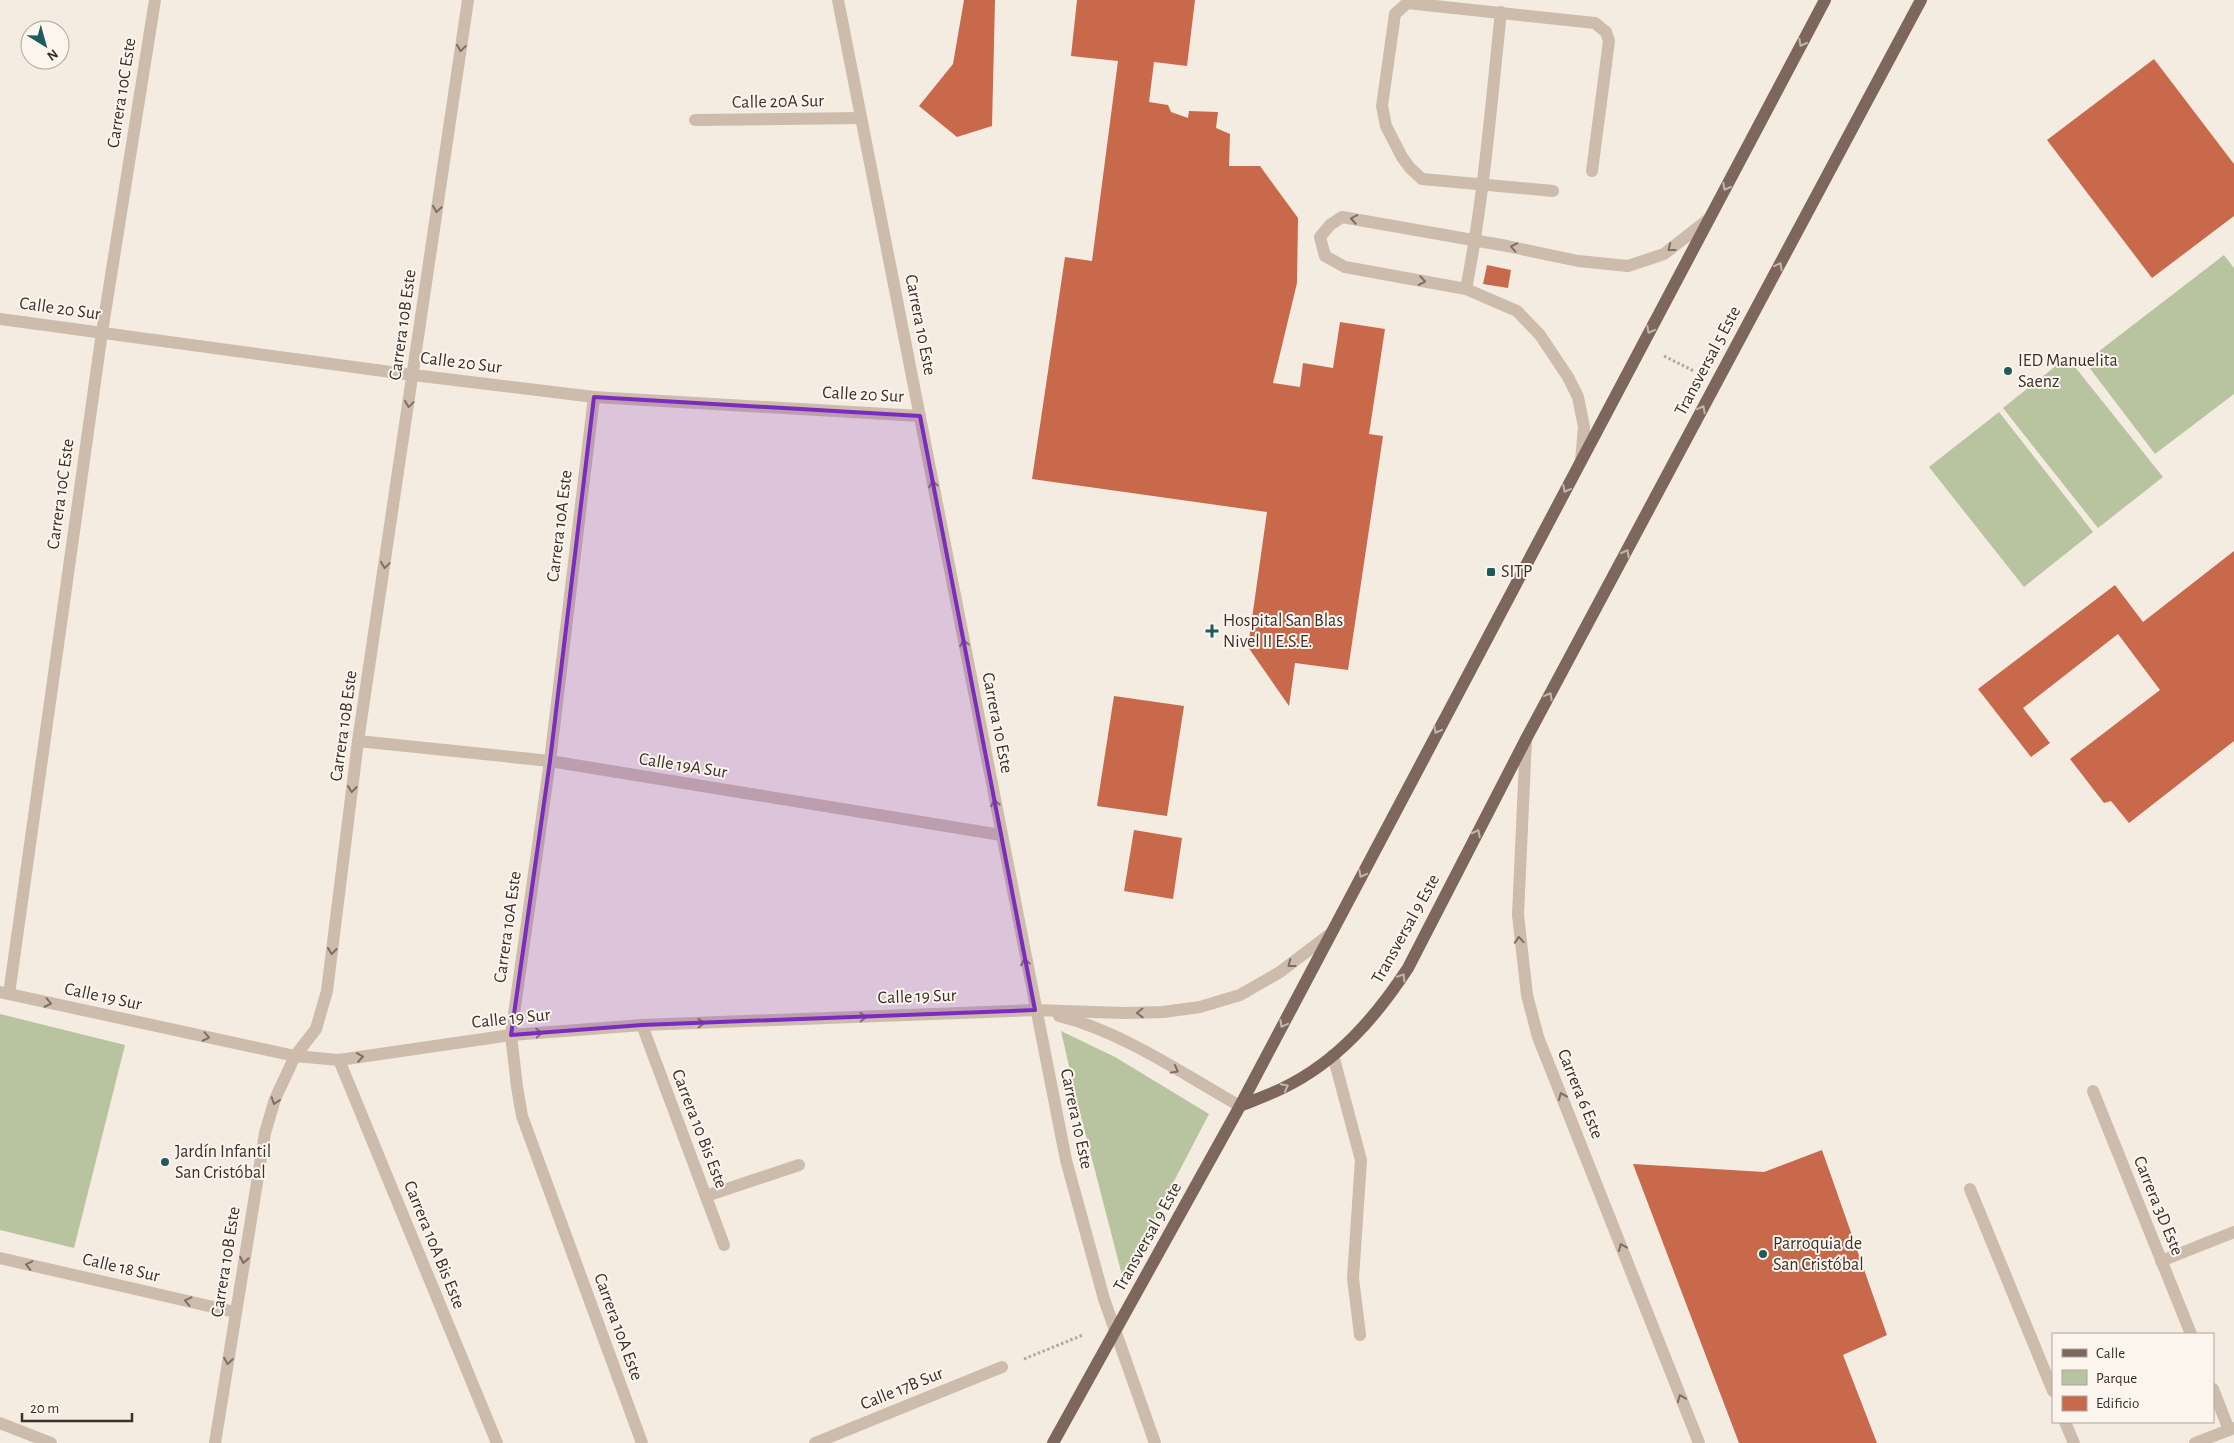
<svg xmlns="http://www.w3.org/2000/svg" width="2234" height="1443" viewBox="0 0 2234 1443" font-family="'Alegreya Sans',sans-serif">
  <style>
    .green { fill: #b8c4a0 }
    .building { fill: #c8694b }
    .lines { fill: none; stroke-linecap: round; stroke-linejoin: round }
    .path { stroke: #b9a596; stroke-width: 3; stroke-dasharray: 2.5 2.5; stroke-linecap: butt }
    .minor { stroke: #cdbbac; stroke-width: 12 }
    .major { stroke: #7d675c; stroke-width: 12 }
    .oneway { stroke: #c2b5ac }
    .oneway2 { stroke: #7d6f65 }
    .marked { fill: #7b2cbf; fill-opacity: 0.2; stroke: #7b2cbf; stroke-width: 4; stroke-linejoin: round }
    .poi-dot { fill: #1f5a5e; stroke: #fbf5ee; stroke-width: 2 }
    .labels { text-anchor: middle; dominant-baseline: central; stroke-width: 4; stroke-linejoin: round; paint-order: stroke }
    .street-label { font-size: 18px; fill: #3b302b; stroke: #fbf5ee }
    .poi-label { font-size: 18px; fill: #3b302b; stroke: #fbf5ee; text-anchor: start }
  </style>
  <rect width="100%" height="100%" fill="#f4ebe1"/>
  <g class="green">
    <path d="M2224,255L2234,268V394L2155,454L2085,362Z"/>
    <path d="M2067,357L2163,477L2098,528L2003,408Z"/>
    <path d="M1999,412L2093,532L2024,587L1929,467Z"/>
    <path d="M0,1014L125,1045L74,1248L0,1230Z"/>
    <path d="M1061,1031L1115,1057L1209,1114L1123,1279L1077,1101Z"/>
  </g>
  <g class="building">
    <path d="M964,0H995L992,126L957,137L919,106L953,64Z"/>
    <path d="M1077,0H1195L1187,66L1154,62L1149,102L1168,105L1171,112L1188,118L1189,111L1218,112L1216,128L1230,134L1229,166H1260L1298,218L1297,283L1273,383L1300,387L1303,363L1333,368L1340,322L1385,329L1369,434L1383,436L1348,670L1295,663L1289,706L1248,647L1267,512L1032,479L1065,257L1092,261L1118,61L1071,56Z"/>
    <path d="M2154,59L2234,164V216L2152,278L2047,140Z"/>
    <path d="M1487,265L1511,270L1508,288L1483,284Z"/>
    <path d="M2234,551V741L2129,823L2111,801L2104,803L2070,759L2160,690L2118,634L2023,708L2050,743L2031,757L1978,689L2115,585L2143,622Z"/>
    <path d="M1114,696L1184,706L1167,816L1097,806Z"/>
    <path d="M1134,830L1182,838L1173,899L1124,891Z"/>
    <path d="M1822,1150L1887,1335L1843,1355L1877,1443H1739L1633,1164L1764,1172Z"/>
  </g>
  <g class="lines">
    <g class="path">
      <path d="M1664,356L1694,371"/>
      <path d="M1024,1359L1083,1335"/>
    </g>
    <g class="minor">
      <path d="M838,0L1066,1160L1104,1299L1155,1443"/>
      <path d="M695,120L861,118"/>
      <path d="M1553,191L1422,179L1410,168L1402,157L1386,126L1382,106L1395,14L1407,3L1595,23L1606,32L1609,41L1592,171"/>
      <path d="M1466,289C1484,198 1491,105 1501,12"/>
      <path d="M0,319L413,375L594,397L920,416"/>
      <path d="M594,397L550,761L511,1035L517,1087L522,1116L642,1443"/>
      <path d="M1581,461L1584,427L1578,397L1568,377L1540,335L1517,311L1466,289L1345,267L1325,256L1320,237L1330,225L1342,217L1507,246L1578,261L1628,266L1664,254L1710,218"/>
      <path d="M1526,739L1518,915L1527,995L1538,1037L1699,1443"/>
      <path d="M358,741L550,761L1001,835"/>
      <path d="M0,992L295,1056L339,1060L511,1035L642,1025L1035,1010L1124,1013L1163,1012L1200,1007L1240,995L1280,972L1330,934"/>
      <path d="M9,994L102,332L155,0"/>
      <path d="M1059,1016C1123,1032 1183,1074 1240,1106"/>
      <path d="M642,1025L724,1245"/>
      <path d="M1333,1055L1361,1160L1353,1278L1360,1335"/>
      <path d="M339,1060L497,1443"/>
      <path d="M2093,1091L2191,1334"/>
      <path d="M1970,1189L2053,1391"/>
      <path d="M706,1196L799,1165"/>
      <path d="M0,1258L235,1312"/>
      <path d="M2161,1261L2234,1232"/>
      <path d="M2213,1389L2229,1430"/>
      <path d="M2065,1422L2074,1443"/>
      <path d="M0,1423L51,1443"/>
      <path d="M215,1443L265,1133L275,1099L295,1056L316,1029L327,991L358,741L468,0"/>
      <path d="M815,1443L1002,1367"/>
      <path d="M2195,1443L2234,1428"/>
    </g>
    <g class="major">
      <path d="M1240,1106C1254,1100 1269,1095 1283,1088C1337,1062 1376,1017 1408,968L1526,739L1921,0"/>
      <path d="M1053,1443L1240,1106L1825,0"/>
    </g>
  </g>
  <defs><path id="oneway-chevron" d="M-2-3.5L2.5 0L-2 3.5" fill="none" stroke-width="1.6" stroke-linecap="round" stroke-linejoin="round" transform="scale(1.25)"/></defs>
  <g class="oneway">
    <use href="#oneway-chevron" transform="translate(1802 43) rotate(118)"/>
    <use href="#oneway-chevron" transform="translate(1726 187) rotate(118)"/>
    <use href="#oneway-chevron" transform="translate(1779 266) rotate(-62)"/>
    <use href="#oneway-chevron" transform="translate(1650 330) rotate(118)"/>
    <use href="#oneway-chevron" transform="translate(1702 409) rotate(-62)"/>
    <use href="#oneway-chevron" transform="translate(1566 489) rotate(118)"/>
    <use href="#oneway-chevron" transform="translate(1626 553) rotate(-62)"/>
    <use href="#oneway-chevron" transform="translate(1549 696) rotate(-62)"/>
    <use href="#oneway-chevron" transform="translate(1437 730) rotate(118)"/>
    <use href="#oneway-chevron" transform="translate(1477 833) rotate(-63)"/>
    <use href="#oneway-chevron" transform="translate(1362 874) rotate(118)"/>
    <use href="#oneway-chevron" transform="translate(1402 977) rotate(-57)"/>
    <use href="#oneway-chevron" transform="translate(1283 1024) rotate(118)"/>
    <use href="#oneway-chevron" transform="translate(1285 1087) rotate(-28)"/>
  </g>
  <g class="oneway2">
    <use href="#oneway-chevron" transform="translate(461 48) rotate(98)"/>
    <use href="#oneway-chevron" transform="translate(437 209) rotate(98)"/>
    <use href="#oneway-chevron" transform="translate(1354 219) rotate(-170)"/>
    <use href="#oneway-chevron" transform="translate(1514 247) rotate(-168)"/>
    <use href="#oneway-chevron" transform="translate(1671 248) rotate(142)"/>
    <use href="#oneway-chevron" transform="translate(1422 281) rotate(10)"/>
    <use href="#oneway-chevron" transform="translate(409 404) rotate(98)"/>
    <use href="#oneway-chevron" transform="translate(933 484) rotate(-101)"/>
    <use href="#oneway-chevron" transform="translate(385 565) rotate(98)"/>
    <use href="#oneway-chevron" transform="translate(964 643) rotate(-101)"/>
    <use href="#oneway-chevron" transform="translate(352 789) rotate(97)"/>
    <use href="#oneway-chevron" transform="translate(995 803) rotate(-101)"/>
    <use href="#oneway-chevron" transform="translate(1519 940) rotate(-94)"/>
    <use href="#oneway-chevron" transform="translate(332 951) rotate(97)"/>
    <use href="#oneway-chevron" transform="translate(1025 962) rotate(-101)"/>
    <use href="#oneway-chevron" transform="translate(1291 964) rotate(143)"/>
    <use href="#oneway-chevron" transform="translate(48 1003) rotate(12)"/>
    <use href="#oneway-chevron" transform="translate(1140 1013) rotate(179)"/>
    <use href="#oneway-chevron" transform="translate(863 1017) rotate(-2)"/>
    <use href="#oneway-chevron" transform="translate(701 1023) rotate(-2)"/>
    <use href="#oneway-chevron" transform="translate(539 1033) rotate(-4)"/>
    <use href="#oneway-chevron" transform="translate(206 1037) rotate(12)"/>
    <use href="#oneway-chevron" transform="translate(360 1057) rotate(-8)"/>
    <use href="#oneway-chevron" transform="translate(1175 1070) rotate(29)"/>
    <use href="#oneway-chevron" transform="translate(1562 1096) rotate(-112)"/>
    <use href="#oneway-chevron" transform="translate(275 1101) rotate(109)"/>
    <use href="#oneway-chevron" transform="translate(1622 1247) rotate(-112)"/>
    <use href="#oneway-chevron" transform="translate(244 1260) rotate(100)"/>
    <use href="#oneway-chevron" transform="translate(29 1265) rotate(-167)"/>
    <use href="#oneway-chevron" transform="translate(188 1301) rotate(-167)"/>
    <use href="#oneway-chevron" transform="translate(228 1361) rotate(99)"/>
    <use href="#oneway-chevron" transform="translate(1681 1398) rotate(-112)"/>
  </g>
  <path class="marked" d="M594,397L920,416L1035,1010L642,1025L511,1035L550,761Z"/>
  <g class="poi-dot">
    <circle cx="2008" cy="371" r="5"/>
    <rect x="1486" y="567" width="10" height="10" rx="2.5"/>
    <path d="M1209.5 623.5h5v5h5v5h-5v5h-5v-5h-5v-5h5z"/>
    <circle cx="165" cy="1162" r="5"/>
    <circle cx="1763" cy="1254" r="5"/>
  </g>
  <g class="labels">
    <g class="street-label">
      <text transform="translate(122 93) rotate(-81)">Carrera 10C Este</text>
      <text transform="translate(778 102) rotate(-1)">Calle 20A Sur</text>
      <text transform="translate(60 309) rotate(8)">Calle 20 Sur</text>
      <text transform="translate(403 325) rotate(-82)">Carrera 10B Este</text>
      <text transform="translate(920 325) rotate(79)">Carrera 10 Este</text>
      <text transform="translate(1708 361) rotate(-62)">Transversal 5 Este</text>
      <text transform="translate(461 363) rotate(7)">Calle 20 Sur</text>
      <text transform="translate(863 395) rotate(3)">Calle 20 Sur</text>
      <text transform="translate(61 494) rotate(-82)">Carrera 10C Este</text>
      <text transform="translate(560 526) rotate(-83)">Carrera 10A Este</text>
      <text transform="translate(997 723) rotate(79)">Carrera 10 Este</text>
      <text transform="translate(344 726) rotate(-82)">Carrera 10B Este</text>
      <text transform="translate(683 766) rotate(9)">Calle 19A Sur</text>
      <text transform="translate(508 927) rotate(-82)">Carrera 10A Este</text>
      <text transform="translate(1406 929) rotate(-61)">Transversal 9 Este</text>
      <text transform="translate(103 997) rotate(12)">Calle 19 Sur</text>
      <text transform="translate(917 997) rotate(-2)">Calle 19 Sur</text>
      <text transform="translate(511 1019) rotate(-6)">Calle 19 Sur</text>
      <text transform="translate(1580 1094) rotate(68)">Carrera 6 Este</text>
      <text transform="translate(1076 1119) rotate(78)">Carrera 10 Este</text>
      <text transform="translate(699 1129) rotate(69)">Carrera 10 Bis Este</text>
      <text transform="translate(2158 1206) rotate(68)">Carrera 3D Este</text>
      <text transform="translate(1148 1237) rotate(-61)">Transversal 9 Este</text>
      <text transform="translate(434 1245) rotate(68)">Carrera 10A Bis Este</text>
      <text transform="translate(226 1262) rotate(-81)">Carrera 10B Este</text>
      <text transform="translate(121 1268) rotate(13)">Calle 18 Sur</text>
      <text transform="translate(618 1327) rotate(70)">Carrera 10A Este</text>
      <text transform="translate(902 1389) rotate(-22)">Calle 17B Sur</text>
    </g>
    <g class="poi-label">
      <text x="2018" y="361">IED Manuelita<tspan x="2018" dy="21">Saenz</tspan></text>
      <text x="1501" y="572">SITP</text>
      <text x="1223" y="621">Hospital San Blas<tspan x="1223" dy="21">Nivel II E.S.E.</tspan></text>
      <text x="175" y="1152">Jardín Infantil<tspan x="175" dy="21">San Cristóbal</tspan></text>
      <text x="1773" y="1244">Parroquia de<tspan x="1773" dy="21">San Cristóbal</tspan></text>
    </g>
  </g>
  <rect x="2052" y="1333" width="162" height="90" fill="#fbf5ee" stroke="#aea6a0"/>
  <rect x="2062" y="1349" width="25" height="8" fill="#7d675c" stroke="#aea6a0"/>
  <text x="2096" y="1358" font-size="15" fill="#3b302b">Calle</text>
  <rect x="2062" y="1370" width="25" height="15" fill="#b8c4a0" stroke="#aea6a0"/>
  <text x="2096" y="1383" font-size="15" fill="#3b302b">Parque</text>
  <rect x="2062" y="1396" width="25" height="15" fill="#c8694b" stroke="#aea6a0"/>
  <text x="2096" y="1408" font-size="15" fill="#3b302b">Edificio</text>
  <g transform="translate(45 45) rotate(143)"><circle r="24" fill="#fbf5ee" stroke="#aea6a0"/>
  <path d="M0-4L9 19L0 12L-9 19Z" fill="#1f5a5e"/>
  <text y="-8" font-size="14" font-weight="bold" text-anchor="middle" fill="#3b302b">N</text>
  </g>
  <path d="M22 1413v8h110v-8" fill="none" stroke="#3b302b" stroke-width="2.5"/>
  <text x="30" y="1413" font-size="15" fill="#3b302b" stroke="#fbf5ee" stroke-width="4" paint-order="stroke">20 m</text>
</svg>
